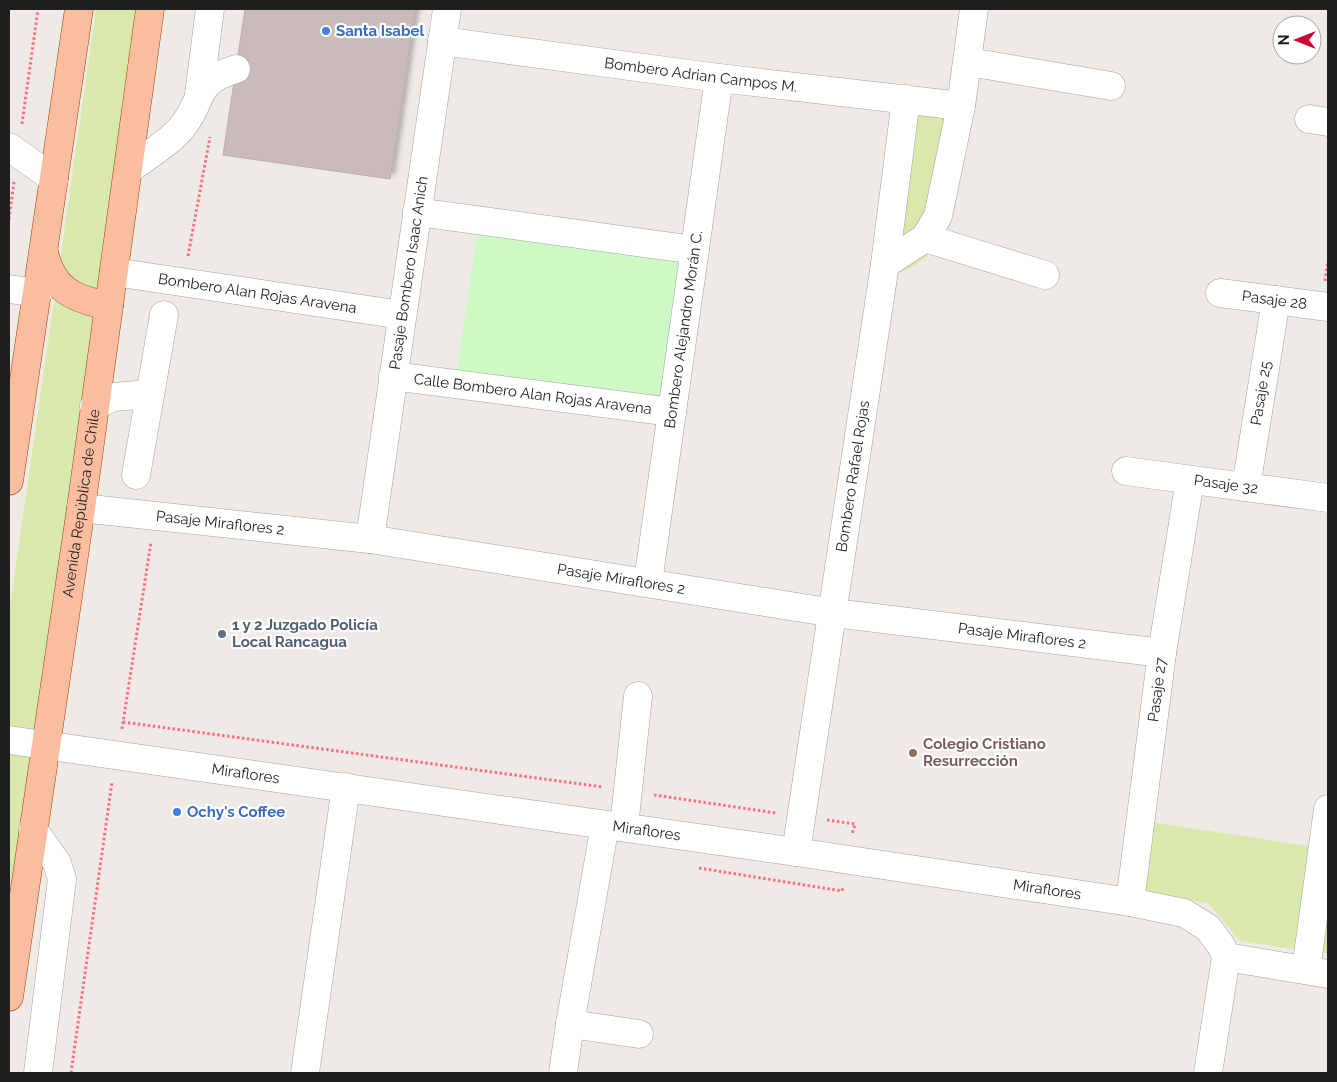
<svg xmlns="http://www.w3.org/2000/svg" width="1337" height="1082" viewBox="0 0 1337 1082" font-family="Raleway,sans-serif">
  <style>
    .grass { fill: #d9e9ac }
    .park { fill: #ccf9c4 }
    .building { fill: #c8bbb9; stroke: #c2ada8; filter: url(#shadow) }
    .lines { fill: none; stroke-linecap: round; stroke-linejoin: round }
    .minor-casing { stroke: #a0a0a0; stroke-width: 29 }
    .major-casing { stroke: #994201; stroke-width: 29 }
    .path { stroke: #f96e82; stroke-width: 3; stroke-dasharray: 2.5 2.5; stroke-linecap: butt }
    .minor { stroke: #fff; stroke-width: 28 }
    .major { stroke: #fbbda0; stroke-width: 28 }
    .shop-dot { fill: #3f7fe0; stroke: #fff; stroke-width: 2 }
    .service-dot { fill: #5c6f8a; stroke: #fff; stroke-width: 2 }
    .education-dot { fill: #8d6e63; stroke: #fff; stroke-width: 2 }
    .labels { text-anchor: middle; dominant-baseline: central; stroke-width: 4.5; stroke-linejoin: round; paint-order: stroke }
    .shop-label { font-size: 15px; font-weight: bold; fill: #366cbe; stroke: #fff; text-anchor: start }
    .street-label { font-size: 15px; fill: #1f1f1f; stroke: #fff }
    .service-label { font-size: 15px; font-weight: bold; fill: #4e5e75; stroke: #fff; text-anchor: start }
    .education-label { font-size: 15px; font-weight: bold; fill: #785e54; stroke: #fff; text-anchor: start }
  </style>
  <defs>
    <filter id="shadow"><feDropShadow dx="4.5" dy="-4.5" stdDeviation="2.5" flood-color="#0004"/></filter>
  </defs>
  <rect width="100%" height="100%" fill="#f0eae6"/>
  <g class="grass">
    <path d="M96,9H138L9,914V613Z"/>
    <path d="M909,99L959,106L933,250C918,267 902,273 880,279Z"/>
    <path d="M1151,822L1328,849V954L1240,941L1208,903L1141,893Z"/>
  </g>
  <path class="park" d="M477,234L679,262L660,397L457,370Z"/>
  <path class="building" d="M245,9H415L390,179L223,155Z"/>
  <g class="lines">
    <defs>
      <g id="minor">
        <path id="s1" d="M442,41L719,78L961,106"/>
        <path d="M969,62L1111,86"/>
        <path d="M199,94L210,9"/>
        <path d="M1309,119L1328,122"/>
        <path d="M9,147L54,179"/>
        <path d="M128,170C144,158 171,142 183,126C206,96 192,83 236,69"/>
        <path d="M417,212L695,250"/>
        <path d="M925,238L1045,275"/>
        <path d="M885,264L925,238L938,216L961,106L974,9"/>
        <path id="s2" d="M114,272L402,315"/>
        <path d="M9,289L38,293"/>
        <path id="s3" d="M1220,293L1328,307"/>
        <path id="s4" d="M393,376L672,412"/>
        <path d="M94,406L113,397L150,394"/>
        <path id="s5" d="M1126,471L1328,498"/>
        <path d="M136,475L164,315"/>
        <path id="s6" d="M1246,487L1276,300"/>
        <path id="s7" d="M81,508L370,539L834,613L1162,653"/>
        <path id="s8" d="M370,539L447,9"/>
        <path id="s9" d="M648,582L719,78"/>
        <path id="s10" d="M9,740L796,852L1130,902L1184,913L1208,928L1222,947L1226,957L1208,1073"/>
        <path d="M624,827L638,696"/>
        <path d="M33,829L57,863L62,879L38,1073"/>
        <path id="s11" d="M796,852L885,264L906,99"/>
        <path id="s12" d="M1130,902L1162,653L1190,480"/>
        <path d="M1226,957L1328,974"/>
        <path d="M1306,970L1328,809"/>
        <path d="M570,1024L639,1034"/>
        <path d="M305,1073L346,787"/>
        <path d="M563,1073L570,1024L605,825"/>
      </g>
      <g id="major">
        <path d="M44,252C52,290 74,299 109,306"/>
        <path d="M9,481L79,9"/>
        <path id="s13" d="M9,997L81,508L150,9"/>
      </g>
    </defs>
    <use href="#minor" class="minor-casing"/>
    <use href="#major" class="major-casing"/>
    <g class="path">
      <path d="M22,124L38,9"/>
      <path d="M9,219L14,182"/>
      <path d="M188,256L210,137"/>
      <path d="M1325,281L1328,261"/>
      <path d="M123,722L603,787"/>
      <path d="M122,729L151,542"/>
      <path d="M654,795L776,813"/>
      <path d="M827,820L855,824L852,834"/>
      <path d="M699,868L842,891L843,887"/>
      <path d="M71,1073L112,782"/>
    </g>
    <use href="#minor" class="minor"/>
    <use href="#major" class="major"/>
  </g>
  <g class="shop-dot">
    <circle cx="326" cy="31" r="5"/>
    <circle cx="177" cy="812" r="5"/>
  </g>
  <circle class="service-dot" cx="222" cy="634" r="5"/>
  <circle class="education-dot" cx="913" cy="753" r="5"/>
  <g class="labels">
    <g class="shop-label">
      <text x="336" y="31">Santa Isabel</text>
      <text x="187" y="812">Ochy's Coffee</text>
    </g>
    <g class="street-label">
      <text stroke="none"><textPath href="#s1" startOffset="261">Bombero Adrian Campos M.</textPath></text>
      <text stroke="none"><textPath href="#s8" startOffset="269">Pasaje Bombero Isaac Anich</textPath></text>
      <text stroke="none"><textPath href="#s2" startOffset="145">Bombero Alan Rojas Aravena</textPath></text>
      <text stroke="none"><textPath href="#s3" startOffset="55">Pasaje 28</textPath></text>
      <text stroke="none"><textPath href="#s9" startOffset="255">Bombero Alejandro Morán C.</textPath></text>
      <text stroke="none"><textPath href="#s6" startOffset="95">Pasaje 25</textPath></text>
      <text stroke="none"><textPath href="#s4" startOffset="141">Calle Bombero Alan Rojas Aravena</textPath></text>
      <text stroke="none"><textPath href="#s11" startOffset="380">Bombero Rafael Rojas</textPath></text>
      <text stroke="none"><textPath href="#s5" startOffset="101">Pasaje 32</textPath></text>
      <text stroke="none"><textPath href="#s13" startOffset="499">Avenida República de Chile</textPath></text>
      <text stroke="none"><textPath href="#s7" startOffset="140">Pasaje Miraflores 2</textPath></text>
      <text stroke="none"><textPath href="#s7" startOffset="545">Pasaje Miraflores 2</textPath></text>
      <text stroke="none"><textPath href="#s7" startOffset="950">Pasaje Miraflores 2</textPath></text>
      <text stroke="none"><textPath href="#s12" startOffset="214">Pasaje 27</textPath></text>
      <text stroke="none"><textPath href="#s10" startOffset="239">Miraflores</textPath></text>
      <text stroke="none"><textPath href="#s10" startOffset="644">Miraflores</textPath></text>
      <text stroke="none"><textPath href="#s10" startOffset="1049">Miraflores</textPath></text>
    </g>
    <g class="service-label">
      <text x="232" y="625">1 y 2 Juzgado Policía<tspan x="232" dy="17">Local Rancagua</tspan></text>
    </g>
    <g class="education-label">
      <text x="923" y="744">Colegio Cristiano<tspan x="923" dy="17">Resurrección</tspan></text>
    </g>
  </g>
  <rect width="1337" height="1082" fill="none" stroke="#1f1f1f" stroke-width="20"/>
  <g transform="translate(1297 40) rotate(270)"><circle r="24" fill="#ffffff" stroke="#a5a5a5"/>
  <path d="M0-4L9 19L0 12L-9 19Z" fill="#cd0233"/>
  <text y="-8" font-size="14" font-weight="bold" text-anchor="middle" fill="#1f1f1f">N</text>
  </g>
</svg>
